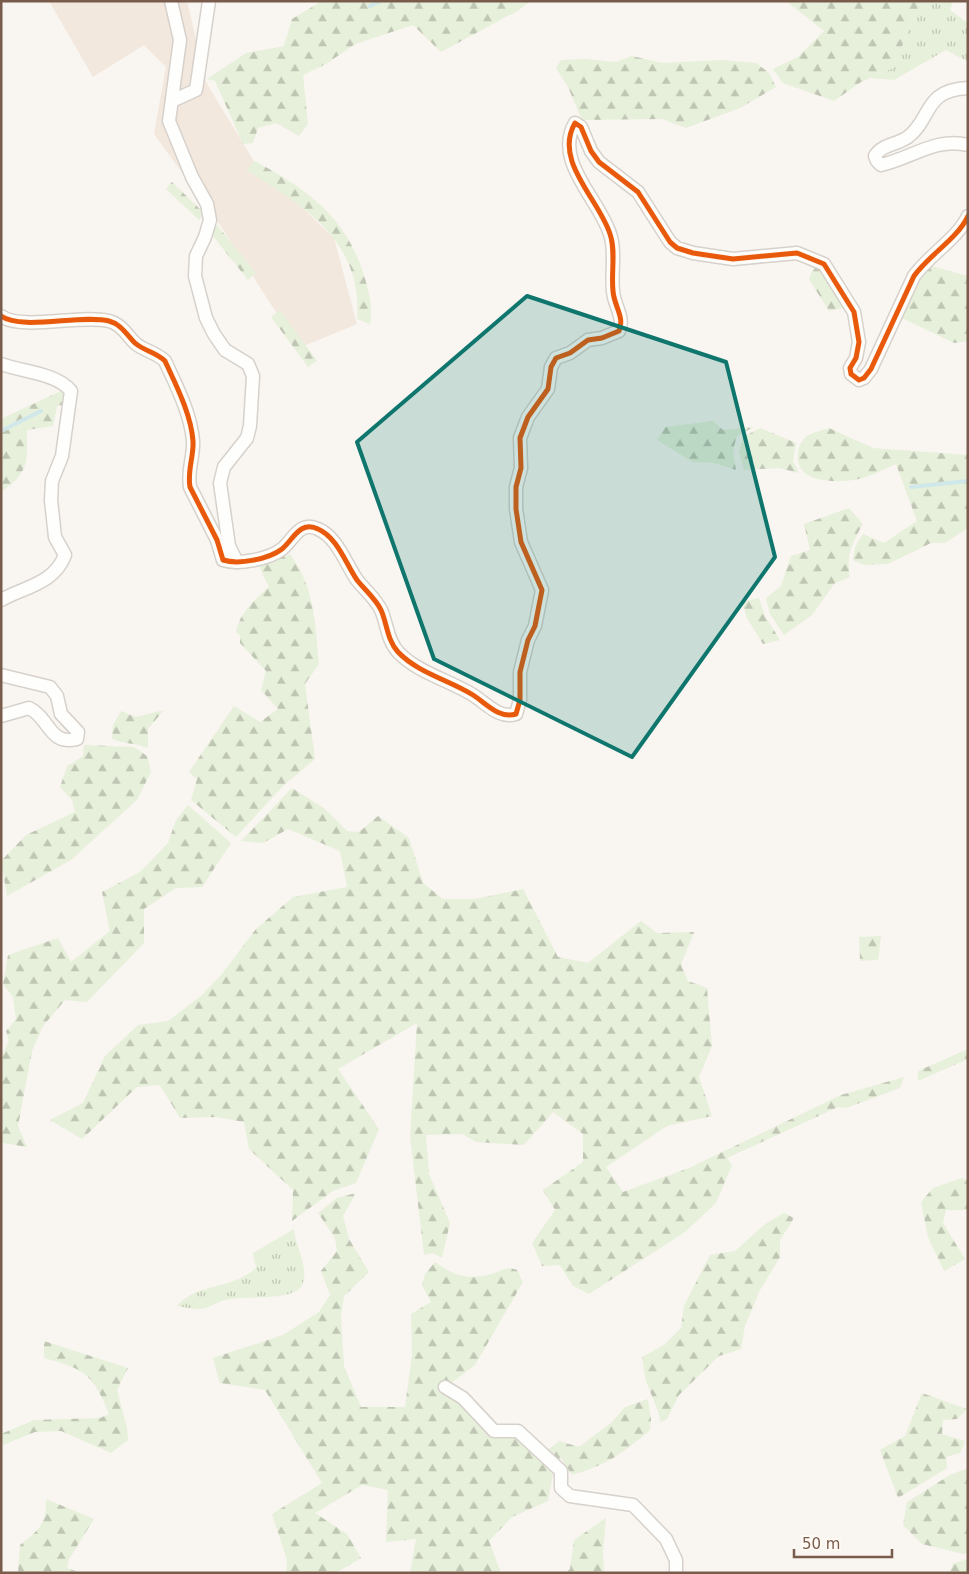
<svg xmlns="http://www.w3.org/2000/svg" width="969" height="1574" viewBox="0 0 969 1574" font-family="'DejaVu Sans',sans-serif">
  <style>
    .residential { fill: #f2e8de }
    .grass { fill: url(#grass-tufts) }
    .forest { fill: url(#forest-firs) }
    .lines { fill: none; stroke-linecap: round; stroke-linejoin: round }
    .stream { stroke: #d0e8ea; stroke-width: 4 }
    .minor-casing { stroke: #d7d1cb; stroke-width: 15 }
    .minor { stroke: #fefefd; stroke-width: 12 }
    .cycleway-casing { stroke: #fffaf3; stroke-width: 8 }
    .cycleway { stroke: #e8590c; stroke-width: 5 }
    .marked { fill: #0f766e; fill-opacity: 0.2; stroke: #0f766e; stroke-width: 4; stroke-linejoin: round }
  </style>
  <defs>
    <pattern id="grass-tufts" width="24" height="20" patternUnits="userSpaceOnUse" patternTransform="scale(1.25)"><rect width="24" height="20" fill="#e7f0db"/><path d="M3 7l-1-3M5 7V3M7 7l1-3M15 17l-1-3M17 17v-4M19 17l1-3" fill="none" stroke="#c0c6b4"/></pattern>
    <pattern id="forest-firs" width="22" height="20" patternUnits="userSpaceOnUse" patternTransform="scale(1.25)"><rect width="22" height="20" fill="#e7f0db"/><path d="M5 1l3.5 6h-7zM16 11l3.5 6h-7z" fill="#c0c6b4"/></pattern>
  </defs>
  <rect width="100%" height="100%" fill="#f9f5f0"/>
  <path class="residential" d="M49,1H187L206,82L255,163L334,238L357,324L299,348L220,225L154,134L166,67L144,45L93,77Z"/>
  <g class="grass">
    <path d="M921,1H953L950,10L968,23V62L946,50L894,80L870,78L893,68Z"/>
    <path d="M294,1229C295,1246 310,1269 302,1285C294,1302 244,1295 225,1300C217,1302 209,1308 200,1309C193,1309 184,1307 177,1306C196,1283 234,1289 256,1268L253,1253Z"/>
  </g>
  <g class="forest">
    <path d="M322,1H530L519,10L441,52L413,25L355,44L326,64L303,75L308,124L299,136L276,123L258,128L253,143L243,144L215,81L207,79L246,53L284,46L292,19Z"/>
    <path d="M786,1H921L893,68L861,82L834,101L783,83L773,69L798,57L824,31Z"/>
    <path d="M632,56L662,63L722,60L756,63L769,73L776,87L740,108L686,128L662,119L582,120L568,87L556,68L561,60L585,59L616,62Z"/>
    <path d="M255,161C307,190 345,215 364,275C369,292 373,306 370,324L357,319C363,241 304,206 246,170Z"/>
    <path d="M172,182L205,214L199,220L166,189Z"/>
    <path d="M217,225L256,273L248,280L209,231Z"/>
    <path d="M815,264L825,271L847,307L829,311L809,279Z"/>
    <path d="M931,266L968,276V341L954,343L902,318L915,287Z"/>
    <path d="M280,310L317,361L308,367L271,317Z"/>
    <path d="M65,389V404L57,406L53,426L27,430C27,462 30,472 1,492V419Z"/>
    <path d="M713,421L723,430L754,427L737,436L733,450L736,470L714,463L693,462L657,440L665,427Z"/>
    <path d="M760,428L796,443L793,461L799,473L779,468L744,470L739,452L743,437Z"/>
    <path d="M829,428L873,448L968,455V528L945,543H931L888,564L864,565L853,560L855,547L863,534L884,543L917,521L896,464C878,472 862,481 842,481C831,481 818,481 808,475C794,468 795,445 807,436C813,432 822,431 829,428Z"/>
    <path d="M849,508L863,524C852,543 846,556 850,577L835,583L812,615L784,635L770,614L766,598L781,586L791,556L810,550L804,524Z"/>
    <path d="M290,554C315,588 315,623 319,664L305,684L315,759L283,786L236,837L191,800L197,779L189,772L234,706L260,722L278,709L261,690L266,671L240,643V635L236,632C240,612 254,600 269,587L259,566Z"/>
    <path d="M759,598L765,616L780,640L763,644L747,618L742,602Z"/>
    <path d="M164,710L148,729V748C136,743 124,744 112,739L113,725L121,711L136,717Z"/>
    <path d="M84,745L134,747L147,756L151,772L137,800L71,860L7,896L1,861L26,835L75,812L72,800L60,787L67,766L83,756Z"/>
    <path d="M292,788L324,808L347,831L359,832L378,816L409,838L423,883L443,899H475L523,889L558,957L588,963L641,921L657,933L694,932L681,965L688,981L707,988L712,1046L699,1077L712,1116L667,1126L606,1167L623,1192L689,1168L841,1095L904,1077L900,1088L846,1108L838,1107L727,1158L732,1165L716,1203L685,1232L589,1294L573,1286L560,1265L542,1266L532,1243L555,1210L543,1190L583,1162V1134L553,1112L524,1145L476,1142L462,1134L426,1135L429,1174L450,1223L442,1258L433,1253L424,1255L410,1136L417,1023L338,1069L379,1129L356,1183L333,1191L292,1221L293,1190L249,1149L244,1122L216,1117L180,1118L160,1085L137,1087L82,1139L50,1120L83,1103L105,1056L138,1025L168,1021L201,996L221,975L256,929L293,897L347,887L340,851L288,829L263,843L241,841Z"/>
    <path d="M188,805L231,843L202,887L176,888L144,909V943L87,1002L65,1000L43,1026L32,1051L18,1126L27,1147L3,1143L1,1142V1057L9,1041L6,1031L16,1019L13,997L3,984L8,955L58,938L71,962L110,931L102,892L140,872L168,843L176,820Z"/>
    <path d="M881,936L878,960L860,961L859,937Z"/>
    <path d="M968,1049V1059L918,1081V1071Z"/>
    <path d="M962,1178L968,1181V1210H946L943,1223L965,1259L944,1271L928,1237L921,1202L933,1188Z"/>
    <path d="M356,1193L343,1216L349,1239L369,1272L344,1296L341,1316L344,1366L361,1407H405L412,1355L411,1314L431,1302L422,1285L425,1274L435,1262C453,1275 468,1281 491,1274C501,1271 506,1266 517,1270L523,1282L475,1365L450,1384L491,1435H518L553,1474L548,1501L512,1517L489,1541L501,1573H410L416,1539L386,1542L388,1490L362,1485L315,1513L347,1534L361,1558L336,1573H286L287,1560L272,1514L322,1483L265,1390L220,1383L213,1358L283,1335L319,1312L330,1295L321,1271L337,1251L335,1238L318,1213L337,1198Z"/>
    <path d="M784,1213L794,1218L780,1240V1257L760,1290L745,1326L741,1349L719,1356L679,1395L667,1419L660,1422L659,1414L646,1381L642,1357L664,1345L681,1328L684,1306L710,1255L735,1251L765,1224Z"/>
    <path d="M44,1341L128,1368L117,1390L127,1428L128,1440L111,1453L61,1431L35,1432L1,1446V1434L34,1420L100,1418L109,1414C93,1374 85,1369 44,1358Z"/>
    <path d="M922,1393L967,1409L957,1419L943,1420L942,1434L965,1441L960,1453L946,1457L947,1468L898,1498L880,1450L905,1436Z"/>
    <path d="M648,1399L651,1419L650,1430C623,1453 607,1465 572,1475L561,1458L553,1460L547,1451L559,1441L579,1447L612,1422L625,1407Z"/>
    <path d="M968,1468V1553L963,1554L922,1544L903,1525L907,1502L950,1475Z"/>
    <path d="M46,1499L94,1519L69,1559L67,1568L81,1573H18L20,1545C39,1529 47,1525 46,1499Z"/>
    <path d="M606,1518L603,1551L604,1573H566L570,1569L574,1540Z"/>
    <path d="M968,1559V1573H949L954,1563Z"/>
  </g>
  <g class="lines">
    <g class="stream">
      <path d="M370,6L380,1"/>
      <path d="M1,431L41,411"/>
      <path d="M911,487L968,481"/>
    </g>
    <defs>
      <g id="minor">
        <path d="M171,1L180,40L169,121L192,177L207,204L210,220L205,237L196,256L195,276L206,318L214,334L225,350L248,364L253,376L250,426L247,438L224,467L220,483L229,546L237,562"/>
        <path d="M968,88C923,90 932,119 908,137C897,145 882,144 875,156L877,161L881,165C912,158 936,137 968,145"/>
        <path d="M172,101L196,90L209,1"/>
        <path d="M1,316C22,331 81,314 109,321C121,324 127,335 135,343C144,351 156,352 165,361C176,385 191,414 193,441C194,456 187,471 190,487L217,540L223,560C239,565 269,559 282,549C293,540 300,520 318,529C337,537 346,564 357,580C364,589 376,599 381,610C387,623 387,640 398,652C418,673 449,680 473,695C487,704 499,719 516,714L520,700V672L528,640L535,626L542,590L521,542L516,509V487L521,468L520,438L528,417L548,389L551,367L556,358L570,353L588,340L602,338L619,331C625,317 614,306 613,291C611,273 616,251 610,234C599,199 553,161 575,123L581,127L591,151L599,162L638,192L670,242L677,248L693,253L733,259L797,253L824,264L854,312L859,342L856,358L850,368L851,374L859,380L864,378L871,369L914,276C929,255 958,238 968,216"/>
        <path d="M1,364C23,372 56,373 71,391L62,456L52,481L51,500L55,537L65,555C54,584 24,587 1,600"/>
        <path d="M1,675L50,687L57,696L61,714L78,732L77,739C49,746 50,718 29,708L1,716"/>
        <path d="M445,1387L463,1398L494,1431H518L561,1471V1488L570,1496L633,1505L666,1539L676,1560V1573"/>
      </g>
    </defs>
    <use href="#minor" class="minor-casing"/>
    <use href="#minor" class="minor"/>
    <defs>
      <path id="cycleway" d="M1,316C22,331 81,314 109,321C121,324 127,335 135,343C144,351 156,352 165,361C176,385 191,414 193,441C194,456 187,471 190,487L217,540L223,560C239,565 269,559 282,549C293,540 300,520 318,529C337,537 346,564 357,580C364,589 376,599 381,610C387,623 387,640 398,652C418,673 449,680 473,695C487,704 499,719 516,714L520,700V672L528,640L535,626L542,590L521,542L516,509V487L521,468L520,438L528,417L548,389L551,367L556,358L570,353L588,340L602,338L619,331C625,317 614,306 613,291C611,273 616,251 610,234C599,199 553,161 575,123L581,127L591,151L599,162L638,192L670,242L677,248L693,253L733,259L797,253L824,264L854,312L859,342L856,358L850,368L851,374L859,380L864,378L871,369L914,276C929,255 958,238 968,216"/>
    </defs>
    <use href="#cycleway" class="cycleway-casing"/>
    <use href="#cycleway" class="cycleway"/>
  </g>
  <path class="marked" d="M527,296L726,362L775,557L632,757L434,659L357,442Z"/>
  <rect width="969" height="1574" fill="none" stroke="#7a5c4d" stroke-width="5"/>
  <path d="M794 1549v8h98v-8" fill="none" stroke="#7a5c4d" stroke-width="2.5"/>
  <text x="802" y="1549" font-size="15" fill="#7a5c4d" stroke="#fffaf3" stroke-width="4" paint-order="stroke">50 m</text>
</svg>
